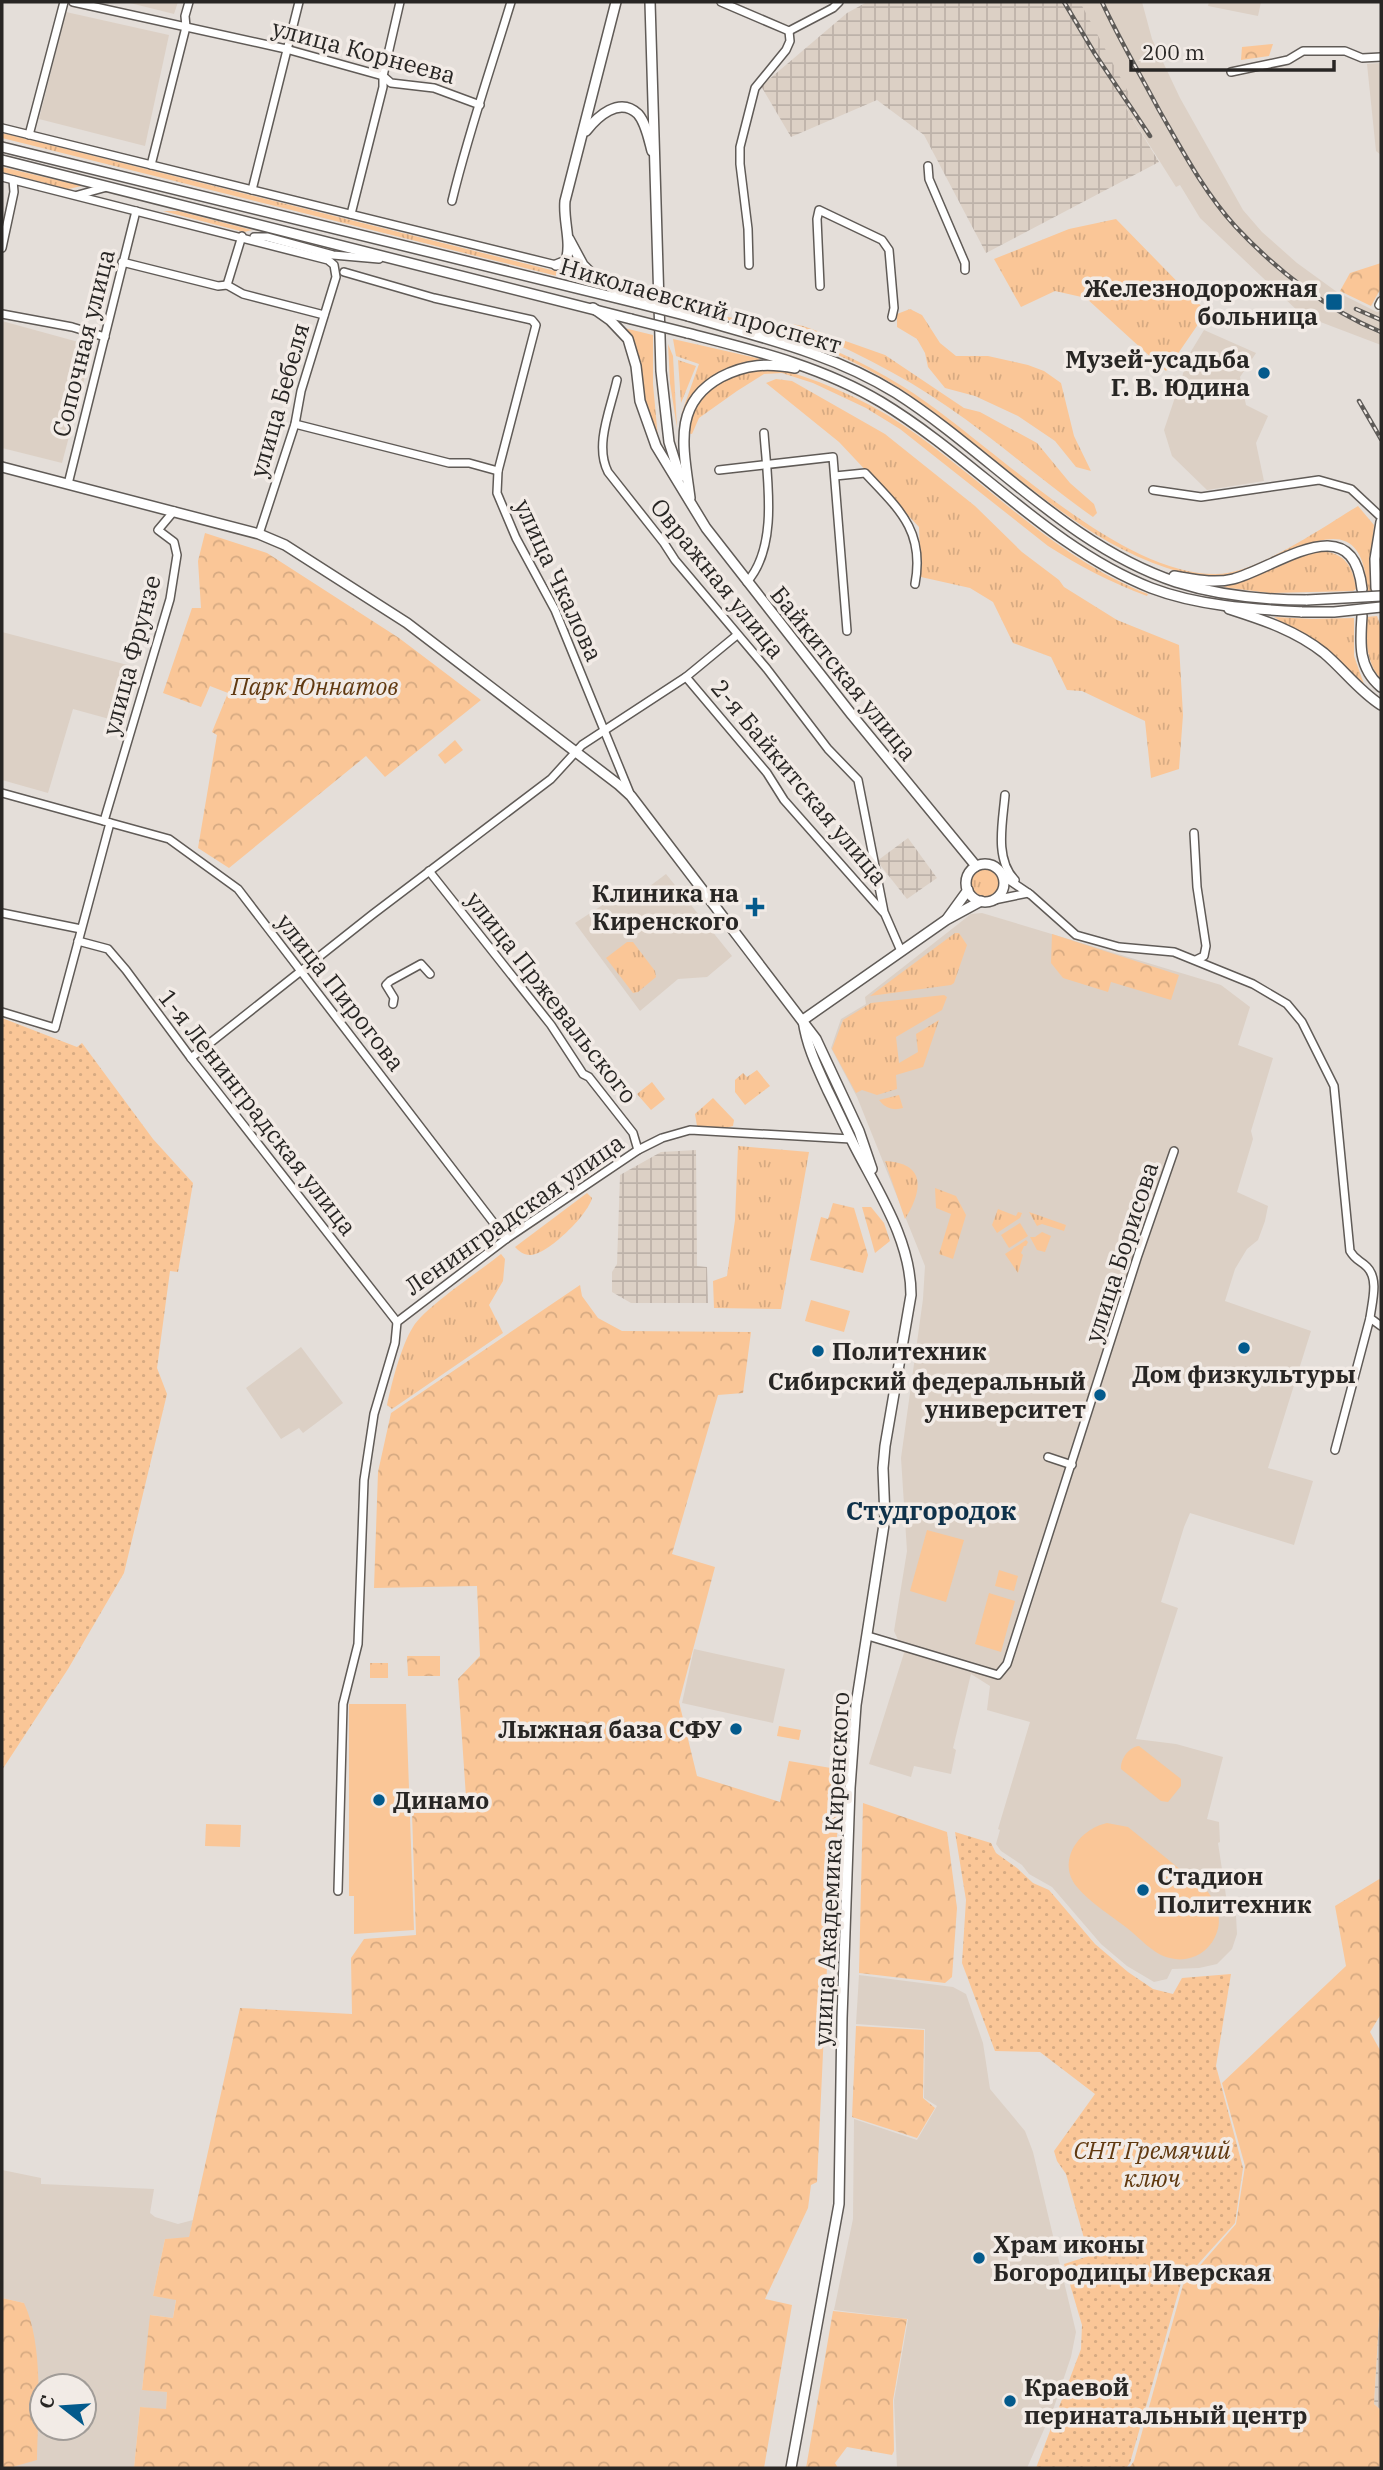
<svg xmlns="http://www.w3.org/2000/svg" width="1383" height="2470" viewBox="0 0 1383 2470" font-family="'IBM Plex Serif',serif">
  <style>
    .built { fill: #dcd0c5; fill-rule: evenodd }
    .industrial { fill: url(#industrial-grid) }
    .grass { fill: url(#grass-tufts) }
    .forest { fill: url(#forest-crowns) }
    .garden { fill: url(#garden-dots) }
    .pitch { fill: #fac697 }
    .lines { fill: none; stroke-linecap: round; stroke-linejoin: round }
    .minor-casing { stroke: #605b57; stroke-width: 10 }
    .major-casing { stroke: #605b57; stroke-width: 12 }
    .minor { stroke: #fff; stroke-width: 7 }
    .major { stroke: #fff; stroke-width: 9 }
    .rail-casing { stroke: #5e5b58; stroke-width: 4.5 }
    .rail { stroke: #f2ebe6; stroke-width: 2; stroke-dasharray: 5; stroke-linecap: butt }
    .major-bridge-casing { stroke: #605b57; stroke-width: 12; stroke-linecap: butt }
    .major-bridge { stroke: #fff; stroke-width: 9 }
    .poi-dot { fill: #035a8c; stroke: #f2ebe6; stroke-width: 2.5 }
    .labels { text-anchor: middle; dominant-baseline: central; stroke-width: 7; stroke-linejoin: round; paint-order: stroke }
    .street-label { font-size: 24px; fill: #282624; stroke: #f2ebe6 }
    .poi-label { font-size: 24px; font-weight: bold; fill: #282624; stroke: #f2ebe6; text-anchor: end }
    .park-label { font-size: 24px; font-style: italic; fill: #603910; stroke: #f2ebe6 }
    .neighbourhood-label { font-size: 26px; font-weight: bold; fill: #0e314a; stroke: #f2ebe6 }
  </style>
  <defs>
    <pattern id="industrial-grid" width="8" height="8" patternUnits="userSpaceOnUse" patternTransform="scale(1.75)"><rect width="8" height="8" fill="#dcd0c5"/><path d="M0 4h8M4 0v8" fill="none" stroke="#bdb2a9"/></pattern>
    <pattern id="grass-tufts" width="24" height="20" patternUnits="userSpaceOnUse" patternTransform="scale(1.75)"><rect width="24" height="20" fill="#fac697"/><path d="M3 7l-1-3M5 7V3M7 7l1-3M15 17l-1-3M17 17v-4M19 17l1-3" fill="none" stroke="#d6aa82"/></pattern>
    <pattern id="forest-crowns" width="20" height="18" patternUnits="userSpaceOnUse" patternTransform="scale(1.75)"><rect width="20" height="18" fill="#fac697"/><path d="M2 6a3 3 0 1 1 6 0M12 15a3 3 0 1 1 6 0" fill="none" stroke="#d6aa82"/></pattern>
    <pattern id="garden-dots" width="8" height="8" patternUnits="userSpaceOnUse" patternTransform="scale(1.75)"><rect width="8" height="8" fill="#fac697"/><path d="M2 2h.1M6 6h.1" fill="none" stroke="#d6aa82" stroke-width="1.8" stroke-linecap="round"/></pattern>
  </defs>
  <rect width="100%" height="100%" fill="#e4ded9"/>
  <g class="built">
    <path d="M126,2H178L174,14Z"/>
    <path d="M1080,2H1142L1152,39L1180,98L1243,210L1262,232L1297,263L1337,292L1377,312L1381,311V345L1302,315L1200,218L1180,185L1176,187L1126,108Z"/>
    <path d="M1209,2H1261L1258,16L1208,6Z"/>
    <path d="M66,12L169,35L145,146L39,119Z"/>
    <path d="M1381,63V155L1376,151L1367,64Z"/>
    <path d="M2,321L93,346L62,463L2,448Z"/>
    <path d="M1204,330L1256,353L1240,377L1246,405L1268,416L1256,443L1264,481L1207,490L1172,456L1164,430L1190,353Z"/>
    <path d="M2,632L139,668L124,723L73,709L48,793L2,780Z"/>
    <path d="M666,874L732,956L707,977L678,979L640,1011L575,923L618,895L626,904Z"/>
    <path d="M982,913L1221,985L1250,1007L1238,1045L1273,1058L1251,1131L1253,1139L1237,1192L1268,1206L1265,1221L1258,1240L1247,1249L1235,1269L1225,1301L1311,1331L1268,1468L1313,1481L1294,1545L1190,1513L1184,1527L1161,1602L1178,1608L1136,1739L1176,1744L1223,1757L1207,1819L1219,1822L1220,1842L1218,1843L1226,1896L1236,1915L1237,1934L1232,1949L1217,1964L1199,1968L1172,1969L1167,1979L1154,1982L1127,1966L1101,1944L1052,1887L1029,1874L1022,1865L1001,1851L996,1844L1000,1830L998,1829L1030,1722L987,1710L990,1686L971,1674L953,1748L956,1750L951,1774L914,1766L911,1777L869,1764L904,1653L894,1631L907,1551L901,1458L923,1299L925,1266L857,1097L831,1048L841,1019L866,1004L865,997L971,914Z"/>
    <path d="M301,1347L343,1403L303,1433L299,1428L281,1439L246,1388Z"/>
    <path d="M694,1649L785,1669L773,1723L682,1703Z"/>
    <path d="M859,1975L953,1987L966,1994L983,2043L990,2089L1025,2131L1033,2152L1076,2332L1071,2357L1054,2407L1027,2468H897L894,2400L908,2319L834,2310L853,2219L854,2119L917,2140L937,2106L924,2098L925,2029L856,2024Z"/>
    <path d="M2,2170L41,2178V2184L154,2189L150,2213L155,2217L178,2224L193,2220L189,2238L165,2239L153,2296L176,2299L173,2318L151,2315L142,2389L167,2392L166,2410L140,2407L134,2468H9L37,2459L24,2303L2,2298ZM42,2386H84V2428H42Z"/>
  </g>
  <g class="industrial">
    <path d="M867,2H1080L1133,101L1126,108L1159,162L986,253L924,135L877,100L791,137L761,86L847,13Z"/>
    <path d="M908,838L937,878L907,899L877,861Z"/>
    <path d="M696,1150L697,1266L707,1267L708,1303H631L612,1292V1272L617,1264L620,1175L661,1152Z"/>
    <path d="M1381,2286V2410L1374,2404Z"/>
  </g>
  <g class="grass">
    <path d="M2,133L587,279L593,285L2,138Z"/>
    <path d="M2,167L82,186L68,189L2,172Z"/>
    <path d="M163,211H178L252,230L244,232Z"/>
    <path d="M1116,219L1203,308L1201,320L1166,371L1086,298L1055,291L1021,307L994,259L1069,229Z"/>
    <path d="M910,309L922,315L940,343L956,356H988L1028,365L1044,371L1061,383L1074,436L1091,471L1076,467L1055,441L1018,416L975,396L945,388L928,367L925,353L917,339L897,327V314Z"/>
    <path d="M710,313C729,318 748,320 767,326C814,339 860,360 902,386C988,439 1115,575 1216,574C1256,574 1323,527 1358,506L1374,525L1370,565L1371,591H1367C1363,494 1287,560 1240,573C1216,579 1191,576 1167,568C1066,535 986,443 896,386C858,362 815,343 771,331C750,326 730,322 710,313Z"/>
    <path d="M792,324L803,326L885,355L964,408L980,412L1037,443L1070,483L1094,504L1097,513L1093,517C1043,482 998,441 948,407C900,373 846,348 792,324Z"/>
    <path d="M624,328L653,335V384L658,438L644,405L635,344Z"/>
    <path d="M673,339L761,359C756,361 750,361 745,362C716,370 692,389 681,415L699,364L676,356Z"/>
    <path d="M668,344L673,356L677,428L670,383Z"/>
    <path d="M678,360L696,366L681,403Z"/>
    <path d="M766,365C814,378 862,397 903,425C984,480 1055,558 1148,594L1147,596C1112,583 1079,566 1048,546L900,429L866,408L813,383L782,373L764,374L737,391L699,418L692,434L687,433C689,423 691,410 697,401C708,384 747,368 766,365Z"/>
    <path d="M776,379L792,381L885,434L975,506L1022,552L1059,580L1064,587L1117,620L1179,645L1183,715L1179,769L1151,778L1145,721L1082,691L1067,690L1051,657L1013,643L993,602L970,588L921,577L919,527L839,442L766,383Z"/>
    <path d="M1319,551C1344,552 1353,565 1356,589L1353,591L1269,593L1222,587L1245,581L1310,553Z"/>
    <path d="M1377,616L1381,627V680C1366,662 1365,639 1367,617Z"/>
    <path d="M1274,617L1312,619L1354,618V656L1364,684L1332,654Z"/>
    <circle cx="986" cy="883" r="15"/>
    <path d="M955,933H959L967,945L954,983L951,985L870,996Z"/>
    <path d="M627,942H633L655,971L656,977L638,992L633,993L606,958Z"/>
    <path d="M944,995L947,997L942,1010L896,1037L899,1063L918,1052L916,1034L939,1020L923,1067L896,1075L897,1089L877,1095L862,1090L856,1093L832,1049L843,1020L871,1003Z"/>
    <path d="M757,1070L770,1086L745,1105L735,1092V1080L743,1073L747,1077Z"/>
    <path d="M652,1082L665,1099L651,1110L637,1094Z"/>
    <path d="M899,1095L903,1108C893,1111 885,1108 879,1100Z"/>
    <path d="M713,1098L734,1120L733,1126L726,1128L697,1126L695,1114Z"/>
    <path d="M738,1146L809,1152L781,1309L714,1308L713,1281L727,1276L735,1220Z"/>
    <path d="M885,1161C926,1163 923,1190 905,1219Z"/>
    <path d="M587,1193L592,1198C588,1215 547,1255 530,1255C523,1255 519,1251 515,1247Z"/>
    <path d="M998,1209L1016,1216L1018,1212L1022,1213L1020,1218L997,1233L992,1225Z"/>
    <path d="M1029,1212L1066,1225L1064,1231L1042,1224L1037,1226Z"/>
    <path d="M1026,1240L1028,1242L1026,1246H1024L1021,1253L1023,1255L1018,1273L1005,1254Z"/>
    <path d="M501,1254L505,1259L503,1281L489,1305L503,1333L392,1409L387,1405C392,1382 401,1346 413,1327C425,1307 480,1271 501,1254Z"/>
  </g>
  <g class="forest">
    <path d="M1273,44L1269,56L1241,60L1242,47Z"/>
    <path d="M1381,263V288L1371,306L1340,291L1350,273Z"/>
    <path d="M205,533L267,553L399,638L481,700L385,777L366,756L229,868L198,848L217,735L212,732L228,693L210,686L201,707L163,693L192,608H201L198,561Z"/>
    <path d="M1052,934L1179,975L1171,1000L1111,982L1108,992L1063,978L1051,963Z"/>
    <path d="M935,1188L956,1196L966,1215L953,1259L939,1254L951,1214L936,1208Z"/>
    <path d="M833,1203L854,1208L868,1255L863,1273L810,1260L821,1217L828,1219Z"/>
    <path d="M862,1207H871L884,1223L890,1241L875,1253Z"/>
    <path d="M580,1285L582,1296L598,1318L622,1331L751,1332L743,1393L718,1395L672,1554L715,1567L679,1702L697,1776L780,1802L789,1761L843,1770L829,1924L817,2182L811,2185L808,2208L765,2299L792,2305L764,2468H134L140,2407L166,2409L167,2392L142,2390L150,2315L173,2318L176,2300L153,2296L165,2239L189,2237L240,2008L352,2014L351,1958L364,1939L416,1935L412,1813L467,1812L458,1679L480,1656L477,1586L374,1588L378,1472L391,1413Z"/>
    <path d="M984,1507L998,1511L996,1520L989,1518L986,1524L979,1522Z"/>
    <path d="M407,1656H440V1676H408Z"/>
    <rect x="370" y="1663" width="18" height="15"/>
    <path d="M863,1803L947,1832L957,1908L952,1977L945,1983L859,1973Z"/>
    <path d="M1381,1878V2014L1370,2032L1381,2052V2286L1374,2404L1381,2410V2466L1372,2468H1129L1134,2461L1183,2285L1236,2224L1245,2166L1222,2083L1346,1966L1335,1906Z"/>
    <path d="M856,2026L924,2030L923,2098L935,2108L917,2138L852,2117Z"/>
    <path d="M2,2298L24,2303C44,2345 38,2414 37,2460L9,2468H2Z"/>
    <path d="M833,2311L907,2319L893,2400L894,2451L892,2455L847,2447L835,2463L838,2468H806Z"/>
  </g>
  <g class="garden">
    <path d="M2,1018L77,1047L82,1043L153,1139L193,1183L178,1272L170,1271L157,1368L167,1394L124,1573L68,1669L2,1770Z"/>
    <path d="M955,1832L991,1843L996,1853L1017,1868L1033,1883L1049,1890L1095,1944L1128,1972L1153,1989L1173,1994L1182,1978L1231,1974L1216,2066L1243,2168L1235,2223L1181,2283L1130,2463L1126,2468H1036L1081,2349L1082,2325L1064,2264L1089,2256L1066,2174L1057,2161L1054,2151L1095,2094L1040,2052L995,2051L962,1963L966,1900Z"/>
  </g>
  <g class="pitch">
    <path d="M455,740L463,750L445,764L438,755Z"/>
    <path d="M1020,1223L1028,1236L1009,1248L1001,1235Z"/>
    <path d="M1042,1232L1051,1236L1045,1252L1037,1250L1030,1237H1035Z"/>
    <path d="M811,1300L850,1311L844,1332L805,1321Z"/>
    <path d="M927,1530L964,1540L946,1602L910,1591Z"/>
    <path d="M999,1570L1018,1576L1014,1591L995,1586Z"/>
    <path d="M989,1593L1015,1601L1001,1652L975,1644Z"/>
    <path d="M349,1704H406L414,1930L354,1934V1896H349Z"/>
    <path d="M779,1726L801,1730L799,1740L777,1736Z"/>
    <path d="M1139,1746L1181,1779V1786L1168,1802L1161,1801L1121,1769C1120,1759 1129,1747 1139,1746Z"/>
    <path d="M1107,1823L1128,1827L1208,1892C1218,1906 1223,1921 1215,1937C1207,1954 1188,1963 1170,1958C1154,1955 1140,1938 1127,1928C1112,1916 1089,1902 1077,1887C1056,1861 1079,1829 1107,1823Z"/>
    <path d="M206,1824L241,1825L240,1847L205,1846Z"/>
  </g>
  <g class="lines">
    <defs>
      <g id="minor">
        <path d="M73,2L286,49L383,76L391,83L434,88L480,105"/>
        <path d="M721,2L789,31L833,8L839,2"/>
        <path d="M1231,72L1288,60L1303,51H1345L1362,58L1381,57"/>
        <path d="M2,128L556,265L594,277"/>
        <path d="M29,135L64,2"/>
        <path d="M151,165L186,27L185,16L189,2"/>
        <path d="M928,166L929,179L965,263V270"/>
        <path d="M2,177L328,260L334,265L336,277L301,391L295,424L259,534"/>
        <path d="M252,190L299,2"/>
        <path d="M78,195L107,187"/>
        <path d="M452,201C468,134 491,68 511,2"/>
        <path d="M351,214L383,87V76L400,2"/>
        <path d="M254,237H267L333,255L379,259"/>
        <path d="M2,248L14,192L13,180"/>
        <path d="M122,262L218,286L227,285L243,294L324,315"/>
        <path d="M749,265L748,229L740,164V147L755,88L786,50L790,41L789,31"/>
        <path d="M344,272L434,298L532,320L536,325L498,471L497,493L516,538L555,610L631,796"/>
        <path d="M227,285L242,236"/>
        <path d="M820,286L817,219L819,210L882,240L889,250L894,308L892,317"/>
        <path d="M1379,305L1381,301"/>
        <path d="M2,314L72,327L105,337"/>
        <path d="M617,380C611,408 594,445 608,472L664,543L675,560L767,669L828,749L858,780L884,912L901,951"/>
        <path d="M295,424L449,463H469L498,471"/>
        <path d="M719,470L833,457L847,631"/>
        <path d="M835,476L865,473C899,509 925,531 915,584"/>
        <path d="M68,484L136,211"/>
        <path d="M1153,490L1201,497L1319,480L1351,489L1381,517"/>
        <path d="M747,582C779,546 767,478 764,433"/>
        <path d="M686,677L767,773L784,800L883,912"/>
        <path d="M2,793L169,839L238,889L506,1239"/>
        <path d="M1005,795C1003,821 994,859 1015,880"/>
        <path d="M104,821L170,599L177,555L174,542L158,530L174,511"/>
        <path d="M1194,833L1197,887L1206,946L1204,956L1196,960"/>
        <path d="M429,871L551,1025L583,1074L589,1077L633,1133L638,1150"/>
        <path d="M1003,876L1031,895L1076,935L1119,947L1174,952L1253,984L1287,1004L1302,1022L1334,1086L1350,1251C1356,1261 1360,1260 1367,1267C1379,1279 1372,1302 1370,1318L1381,1326"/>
        <path d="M994,900L1028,893"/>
        <path d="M2,913L81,929"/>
        <path d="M78,941L108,949L126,970L191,1058L397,1322"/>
        <path d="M393,1004L394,998L386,985L390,981L421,964L430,974"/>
        <path d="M2,1012L55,1028L110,823"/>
        <path d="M191,1058L373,914L551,779L582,745L686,677L737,635"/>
        <path d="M1335,1450L1370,1318"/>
        <path d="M1048,1457L1072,1465"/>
        <path d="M868,1636L998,1675L1007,1664L1138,1255L1174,1151"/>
        <path d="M338,1891L343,1704L358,1644L364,1480L374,1414L395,1343L397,1322L506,1239L638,1150L662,1138L690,1130L851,1139"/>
      </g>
      <g id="major">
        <path d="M650,2L661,371L669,442L680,477"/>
        <path d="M586,131C597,117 619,96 638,114C646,123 649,140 652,151"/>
        <path d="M2,147L637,303"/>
        <path d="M2,160L631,319"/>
        <path d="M569,239L583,265L595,277L629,298"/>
        <path d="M556,265L566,261C572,242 563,221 565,201L616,2"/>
        <path d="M593,308L610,320L628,339L636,366L640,401L656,446L706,528L852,715L976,866"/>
        <path d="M688,316C759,337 832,353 896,393C990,453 1068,546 1176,582C1217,595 1263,600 1307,600"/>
        <path d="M687,333C753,350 821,366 881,402C974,458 1048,547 1151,588C1198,606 1252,609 1302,612"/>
        <path d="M2,467L259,534L285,545L407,623L619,785L631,796L816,1039L859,1131L872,1169"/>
        <path d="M690,498C684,450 671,404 721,377C746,364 768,363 795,368"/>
        <path d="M1174,576C1194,579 1213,584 1233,579C1276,568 1353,505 1362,589"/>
        <path d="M1376,588L1375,559L1381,522"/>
        <path d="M1229,609C1263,620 1295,630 1324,653C1344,670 1359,691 1381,705"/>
        <path d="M1362,616C1360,643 1358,668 1381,687"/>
        <circle cx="985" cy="883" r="19"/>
        <path d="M947,919L968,890"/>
        <path d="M803,1020L946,920L981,901"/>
        <path d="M791,2468L839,2204L842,2018L850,1788L856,1705L885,1518L883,1468L885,1446L911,1295C911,1240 878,1192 854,1145C845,1127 837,1109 828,1091C817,1067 807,1047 803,1020"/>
      </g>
    </defs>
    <use href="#minor" class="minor-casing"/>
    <use href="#major" class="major-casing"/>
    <use href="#minor" class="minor"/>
    <use href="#major" class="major"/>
    <defs>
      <g id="rail">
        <path d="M1064,2L1095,54L1150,136"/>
        <path d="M1102,2C1119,39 1140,74 1159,110C1182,150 1204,192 1235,226C1275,269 1327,310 1381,332"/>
        <path d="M1356,309L1381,320"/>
        <path d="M1359,401L1381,439"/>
      </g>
    </defs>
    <use href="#rail" class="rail-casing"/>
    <use href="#rail" class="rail"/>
    <defs>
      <g id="major-bridge">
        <path d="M637,303L688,316"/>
        <path d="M631,319L687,333"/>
        <path d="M1307,600L1381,596"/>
        <path d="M1302,612H1334L1381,607"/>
      </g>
    </defs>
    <use href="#major-bridge" class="major-bridge-casing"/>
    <use href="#major-bridge" class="major-bridge"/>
  </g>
  <g class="poi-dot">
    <rect x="1325" y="293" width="18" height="18" rx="3.5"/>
    <circle cx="1264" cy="373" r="7"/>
    <path d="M751.5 896.5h7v7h7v7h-7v7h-7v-7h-7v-7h7z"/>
    <circle cx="1244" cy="1348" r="7"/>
    <circle cx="818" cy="1351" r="7"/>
    <circle cx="1100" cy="1395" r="7"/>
    <circle cx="736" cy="1729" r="7"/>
    <circle cx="379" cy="1800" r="7"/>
    <circle cx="1143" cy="1890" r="7"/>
    <circle cx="979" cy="2258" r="7"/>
    <circle cx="1010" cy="2401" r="7"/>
  </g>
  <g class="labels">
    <g class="street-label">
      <text transform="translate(364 51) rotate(15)">улица Корнеева</text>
      <text transform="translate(701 305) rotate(16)">Николаевский проспект</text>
      <text transform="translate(83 343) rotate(-76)">Сопочная улица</text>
      <text transform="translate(279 400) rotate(-74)">улица Бебеля</text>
      <text transform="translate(718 578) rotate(51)">Овражная улица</text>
      <text transform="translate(559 580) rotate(65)">улица Чкалова</text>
      <text transform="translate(131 655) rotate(-75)">улица Фрунзе</text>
      <text transform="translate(844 673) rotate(51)">Байкитская улица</text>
      <text transform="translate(800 782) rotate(50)">2-я Байкитская улица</text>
      <text transform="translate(341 992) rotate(52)">улица Пирогова</text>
      <text transform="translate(552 997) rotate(52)">улица Пржевальского</text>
      <text transform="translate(258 1112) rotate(52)">1-я Ленинградская улица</text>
      <text transform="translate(514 1214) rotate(-35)">Ленинградская улица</text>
      <text transform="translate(1121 1252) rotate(-72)">улица Борисова</text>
      <text transform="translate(831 1869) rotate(-87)">улица Академика Киренского</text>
    </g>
    <g class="poi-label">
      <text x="1318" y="288">Железнодорожная<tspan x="1318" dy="28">больница</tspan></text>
      <text x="1250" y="359">Музей-усадьба<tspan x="1250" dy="28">Г. В. Юдина</tspan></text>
      <text x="739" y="893">Клиника на<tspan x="739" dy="28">Киренского</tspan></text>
      <text x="832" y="1351" text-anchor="start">Политехник</text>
      <text x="1244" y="1374" text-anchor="middle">Дом физкультуры</text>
      <text x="1086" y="1381">Сибирский федеральный<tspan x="1086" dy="28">университет</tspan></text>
      <text x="722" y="1729">Лыжная база СФУ</text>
      <text x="393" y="1800" text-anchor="start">Динамо</text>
      <text x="1157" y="1876" text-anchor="start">Стадион<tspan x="1157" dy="28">Политехник</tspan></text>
      <text x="993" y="2244" text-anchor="start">Храм иконы<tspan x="993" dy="28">Богородицы Иверская</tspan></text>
      <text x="1024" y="2387" text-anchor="start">Краевой<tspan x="1024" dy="28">перинатальный центр</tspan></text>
    </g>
    <g class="park-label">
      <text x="315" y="686">Парк Юннатов</text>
      <text x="1152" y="2150">СНТ Гремячий<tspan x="1152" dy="28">ключ</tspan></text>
    </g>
    <g class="neighbourhood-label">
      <text x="931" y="1510">Студгородок</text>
    </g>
  </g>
  <rect width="1383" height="2470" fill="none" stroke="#282624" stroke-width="7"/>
  <g transform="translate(63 2407) rotate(287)"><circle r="33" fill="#f2ebe6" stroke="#a19c98" stroke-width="2"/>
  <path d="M0-5L12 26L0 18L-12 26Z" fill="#035a8c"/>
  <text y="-10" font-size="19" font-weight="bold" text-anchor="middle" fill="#282624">С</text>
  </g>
  <path d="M1131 60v10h203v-10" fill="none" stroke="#282624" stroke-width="3.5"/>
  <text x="1142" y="60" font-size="21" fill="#282624" stroke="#f2ebe6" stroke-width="5" paint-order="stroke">200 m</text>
</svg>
